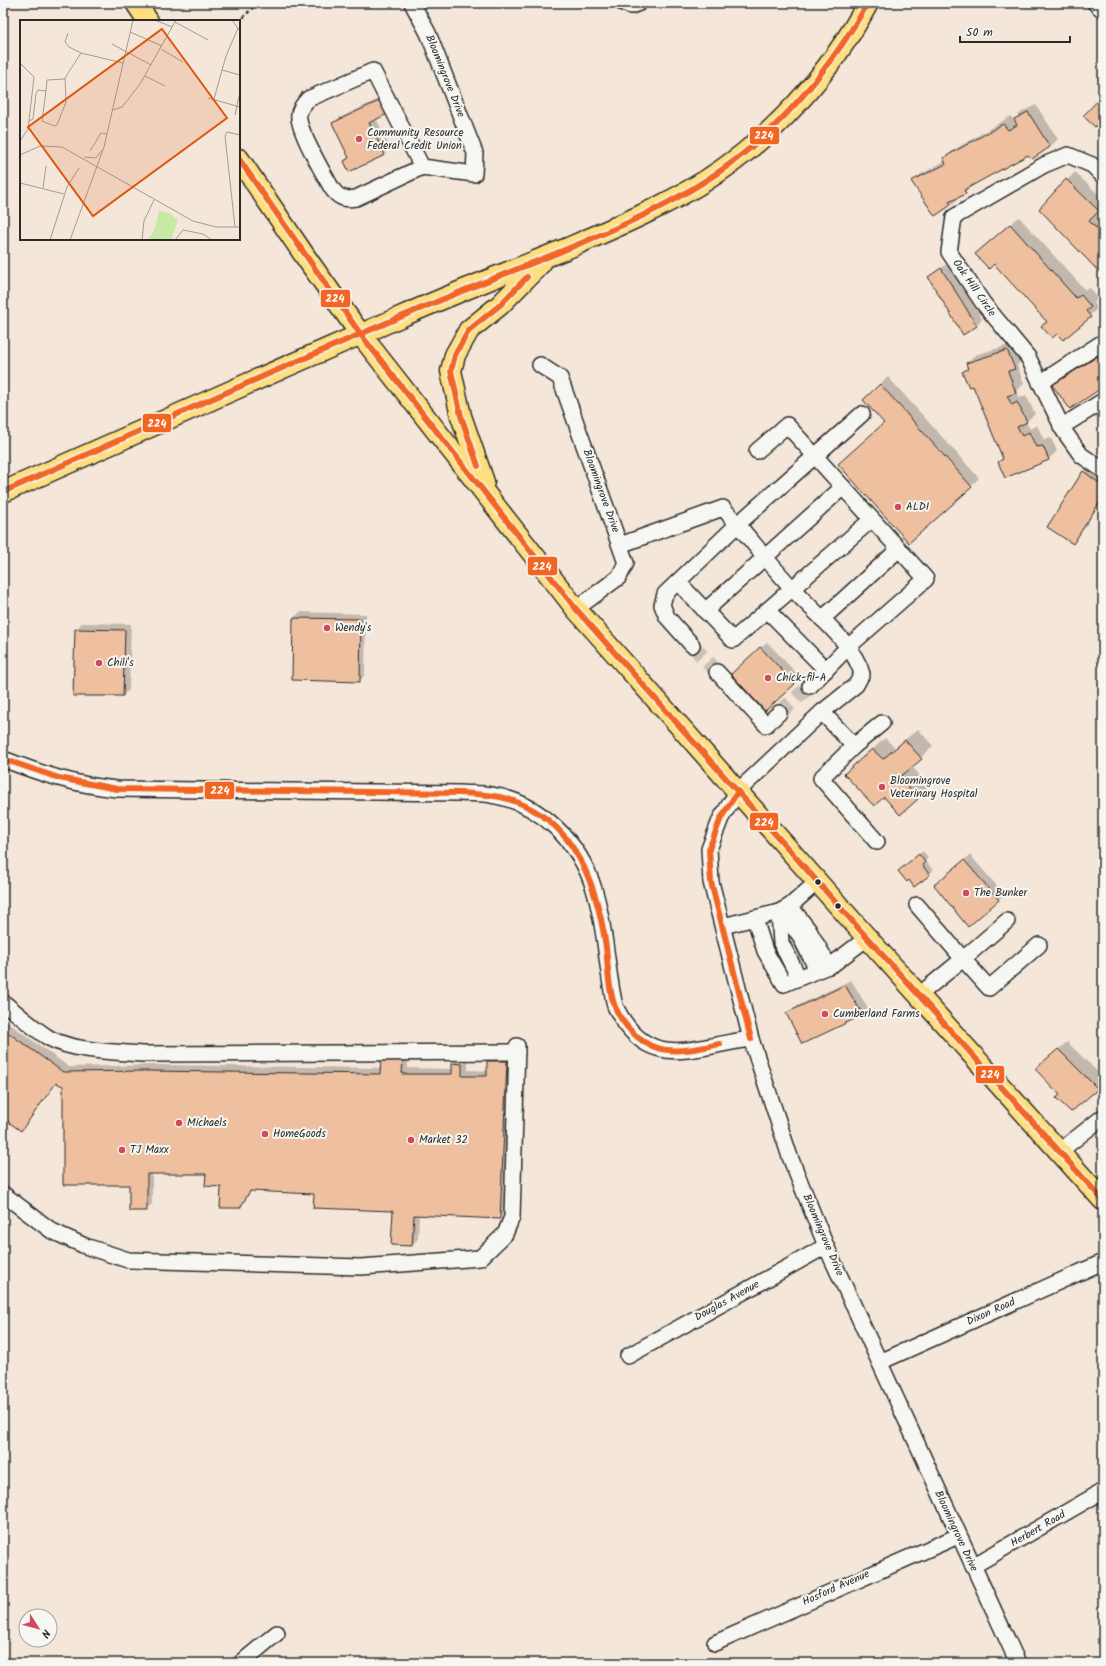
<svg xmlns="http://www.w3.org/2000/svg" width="1106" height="1666" viewBox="0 0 1106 1666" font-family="Kalam,sans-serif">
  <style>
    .shadow { fill: #0003 }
    .building { fill: #efc09f; stroke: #2b2b2b }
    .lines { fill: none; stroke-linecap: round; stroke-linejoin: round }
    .minor-tunnel { stroke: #ccc1b6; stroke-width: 15; stroke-dasharray: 15 8; stroke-linecap: butt }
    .minor-casing { stroke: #2b2b2b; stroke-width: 18 }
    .major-casing { stroke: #2b2b2b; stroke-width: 23 }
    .path { stroke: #2b2b2b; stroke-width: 2.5; stroke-dasharray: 3 3; stroke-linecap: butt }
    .minor { stroke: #f6f6f2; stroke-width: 15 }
    .major { stroke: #fedf80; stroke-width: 20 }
    .bus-1-casing { stroke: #f6f6f2; stroke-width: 9 }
    .bus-1 { stroke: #f26522; stroke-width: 6 }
    .poi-dot { fill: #d1495b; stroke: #f6f6f2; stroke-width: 1.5 }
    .bus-dot { fill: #2b2b2b; stroke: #f6f6f2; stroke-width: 1.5 }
    .labels { text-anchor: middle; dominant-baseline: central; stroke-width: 4; stroke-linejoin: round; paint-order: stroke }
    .street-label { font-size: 11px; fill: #2b2b2b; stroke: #f6f6f2 }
    .poi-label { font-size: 11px; fill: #2b2b2b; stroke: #f6f6f2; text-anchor: start }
    .inset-road { fill: none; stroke: #a49b93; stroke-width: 1 }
    .view { fill: #df570e; fill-opacity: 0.15; stroke: #df570e; stroke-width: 2 }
    .inset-edge { fill: none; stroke: #2b2b2b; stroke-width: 2 }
    .line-badge { stroke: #f6f6f2; stroke-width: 1.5 }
    .badge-label { font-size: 11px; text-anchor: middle; font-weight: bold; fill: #fff }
  </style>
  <rect width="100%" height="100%" fill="#f4e6d9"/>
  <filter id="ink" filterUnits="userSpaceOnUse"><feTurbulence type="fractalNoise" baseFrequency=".025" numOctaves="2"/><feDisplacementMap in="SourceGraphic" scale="8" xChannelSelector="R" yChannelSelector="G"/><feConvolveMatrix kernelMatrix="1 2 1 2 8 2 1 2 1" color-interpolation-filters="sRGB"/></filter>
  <g filter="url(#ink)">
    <g class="shadow">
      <path d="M387,95L376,118L390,148L384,154L345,161L349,157L334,123L339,118Z"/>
      <path d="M1036,105L1058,139L1050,147L1029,153L973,184L965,193L951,205L913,181L921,174L945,161L944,159L952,151L1011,116L1016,124L1015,119L1023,111Z"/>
      <path d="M1075,172L1103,199V206L1096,213L1103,219V274L1040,209Z"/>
      <path d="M1019,217L1085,290L1090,288L1098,298L1094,303L1098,308L1063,339L1058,333L1043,326L1048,321L984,246Z"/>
      <path d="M948,263L982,319L976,325L929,278Z"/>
      <path d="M1015,343L1023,360L1017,365L1024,384L1016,391L1020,398L1026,395L1035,414L1026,422L1030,429L1037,425L1044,440L1051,438L1057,451L1049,459L999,462L1004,457L974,385L963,372L968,366L967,363L975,355Z"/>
      <path d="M1103,352V386L1054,385L1059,380Z"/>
      <path d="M888,377L979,478L971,486L885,423L872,392Z"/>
      <path d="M1103,443V450L1100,447Z"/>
      <path d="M1089,466L1103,476V499L1078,537L1073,543L1084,472Z"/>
      <path d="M300,612L366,614L365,675L359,681L294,618Z"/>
      <path d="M82,623L131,624L129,690L123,695H74L76,629Z"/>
      <path d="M767,642L800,677L794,683L738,668Z"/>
      <path d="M918,729L933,746L912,766L929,787L918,799L858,763L885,738L895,748Z"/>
      <path d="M923,851L928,858L925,861L933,870L915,886L903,867Z"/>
      <path d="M970,855L1004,894L998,900L941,880Z"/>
      <path d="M812,927L822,950L774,975L764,951Z"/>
      <path d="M851,980L868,1008L862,1014H788L793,1008Z"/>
      <path d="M3,1019L69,1067L154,1065L382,1068L408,1055V1068L453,1069V1064L459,1058H468V1070L488,1071V1061L494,1055H512L505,1212L499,1218L419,1214L418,1239L412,1245L394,1210L315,1193L252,1191L239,1207L222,1186L207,1173H152V1204L146,1210L64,1086L57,1082L21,1130L3,1117Z"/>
      <path d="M1067,1042L1103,1077V1083L1071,1110L1044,1061Z"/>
    </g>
    <g class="building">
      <path d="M1103,95V117L1095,127L1083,116Z"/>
      <path d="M381,100L387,114L369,123L385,155L349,172L344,161L349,158L332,123Z"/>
      <path d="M1028,112L1050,147L1032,159L1028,155L964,190L966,194L949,202L951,205L935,216L911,181L946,164L943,158L1003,124L1008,130L1017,125L1014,119Z"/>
      <path d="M1066,179L1099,211L1089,221L1096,228L1100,223L1103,226V276L1039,209Z"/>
      <path d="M1010,224L1076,298L1081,295L1091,307L1086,311L1091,317L1063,340L1057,334L1052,338L1041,326L1047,322L994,264L989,269L975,254Z"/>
      <path d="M941,268L977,326L963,335L928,277Z"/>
      <path d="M1007,350L1015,369L1008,371L1016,393L1007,396L1012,405L1017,402L1027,422L1017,427L1022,436L1029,432L1036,447L1043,446L1049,460L1005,478L998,462L1003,459L973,386L969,387L962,372L968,369L966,363Z"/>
      <path d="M1103,353V387L1070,409L1052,385Z"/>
      <path d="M880,384L972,487L909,543L838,464L884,423L863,400Z"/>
      <path d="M1083,471L1103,486V497L1073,544L1047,527Z"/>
      <path d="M293,618L361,619L360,682L292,680Z"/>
      <path d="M75,629L125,630L123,696H73Z"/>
      <path d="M760,647L795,684L765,711L731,674Z"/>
      <path d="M905,740L922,759L900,777L918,799L900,815L884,797L874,806L844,774L872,749L883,759Z"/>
      <path d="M919,854L925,862L922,865L930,875L914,887L909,880L907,882L898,871Z"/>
      <path d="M964,860L999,900L968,927L934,885Z"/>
      <path d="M845,985L863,1015L802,1044L786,1013Z"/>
      <path d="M3,1029L63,1072L148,1071L380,1074L381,1060H403L402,1074H452V1063L462,1064V1076H487V1061H507L500,1219L414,1215L412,1246L391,1245L393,1211L313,1208L314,1194L250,1191L240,1208H220L221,1187L205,1186L206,1174H147V1211H129V1185H63V1086L56,1083L21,1131L3,1118Z"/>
      <path d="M1058,1049L1098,1089L1071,1112L1056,1098L1060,1095L1035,1069Z"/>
    </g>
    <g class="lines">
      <g class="minor-tunnel">
        <path d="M692,645L717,672"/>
        <path d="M779,713L810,686"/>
      </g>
      <defs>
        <g id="minor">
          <path d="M412,3L428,33L475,153L474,174L422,167L373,71L308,99C304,104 300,107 299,114C296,127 324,174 331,187C338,198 344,200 356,198L422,167"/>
          <path d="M623,3L631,6L639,3"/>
          <path d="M1095,3L1103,10"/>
          <path d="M1103,176L1092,165L1068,155L1044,165L954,217L949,252L983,303L1028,357L1064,431L1081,455L1103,470"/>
          <path d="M540,365L560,378L626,563L619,577L576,609"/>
          <path d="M1040,383L1103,342"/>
          <path d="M1061,427L1103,401"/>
          <path d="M757,451L787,425L815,456L862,414"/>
          <path d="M620,545L723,508C746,533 767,561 791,587C812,611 854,643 862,674L856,685L822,712L738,791L721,818L709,849L711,882L751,1039L790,1157L826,1246L1018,1663"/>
          <path d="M678,582L733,640L871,520"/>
          <path d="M705,611L843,487"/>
          <path d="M768,611L826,670"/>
          <path d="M822,619L899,549"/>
          <path d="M692,645L667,617L662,605L665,594L738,524L815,456L926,579L848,647L810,686"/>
          <path d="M717,672L766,725L779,713"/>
          <path d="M822,712L854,746L821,778L877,842"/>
          <path d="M854,746L882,723"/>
          <path d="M3,759C42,774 75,785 117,789L460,793C470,794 481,793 491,795C540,802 580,843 594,889C606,927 606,968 615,1006C648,1074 693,1046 751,1039"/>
          <path d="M917,905L963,959L1007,921"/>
          <path d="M790,906L808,929L829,966"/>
          <path d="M779,912L781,943L799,978"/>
          <path d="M779,912L799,934L817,970"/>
          <path d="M755,919L765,951L784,984L833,964L867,938"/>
          <path d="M723,926L779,912L790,906L818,881"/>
          <path d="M919,995L963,959L989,988L1039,945"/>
          <path d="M3,1002C18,1014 33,1028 49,1038C75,1052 117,1052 145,1054L517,1052"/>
          <path d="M1060,1151L1103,1117"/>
          <path d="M3,1194L52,1231L85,1246L128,1260L361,1267L480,1258L505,1234L512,1217L517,1046"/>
          <path d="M628,1356L826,1246"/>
          <path d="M880,1362L1103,1262"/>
          <path d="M973,1566L1103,1491"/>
          <path d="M715,1643L958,1536"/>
          <path d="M241,1663L277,1633"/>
        </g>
        <g id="major">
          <path d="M136,3L148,21"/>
          <path d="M239,159L309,262L361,335L576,609L861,931L1103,1200"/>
          <path d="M484,482L461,416L451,371L455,355L469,330L500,305L541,263"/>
          <path d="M3,492C135,433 266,375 398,318C454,293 511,271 568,248C614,228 661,208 705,181C773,138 830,74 868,3"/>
        </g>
      </defs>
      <use href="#minor" class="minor-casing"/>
      <use href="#major" class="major-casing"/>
      <path class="path" d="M239,22L257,3"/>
      <use href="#minor" class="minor"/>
      <use href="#major" class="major"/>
      <defs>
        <g id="bus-1">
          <path d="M239,159L361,335L576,609L861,931L1103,1200"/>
          <path d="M478,466L461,416L451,371L455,355L469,330L500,305L527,277"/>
          <path d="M3,492C148,427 294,361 441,300C536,259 647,225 730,164C788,121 832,65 868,3"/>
          <path d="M3,759L59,778L117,789L460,793C476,794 492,794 508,799C575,819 597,885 606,947C608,966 608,989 615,1007C623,1025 638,1042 657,1048C677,1054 700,1048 720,1044"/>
          <path d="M738,791L721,818L709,849L711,882L751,1039"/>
        </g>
      </defs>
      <use href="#bus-1" class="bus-1-casing"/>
      <use href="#bus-1" class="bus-1"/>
    </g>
  </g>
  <g class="poi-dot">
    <circle cx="359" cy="139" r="4"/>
    <circle cx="898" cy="507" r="4"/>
    <circle cx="327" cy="628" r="4"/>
    <circle cx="99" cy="663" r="4"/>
    <circle cx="768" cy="678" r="4"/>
    <circle cx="882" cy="787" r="4"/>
    <circle cx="966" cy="893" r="4"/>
    <circle cx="825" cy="1014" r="4"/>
    <circle cx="179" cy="1123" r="4"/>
    <circle cx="265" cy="1134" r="4"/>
    <circle cx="411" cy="1140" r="4"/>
    <circle cx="122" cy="1150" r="4"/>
  </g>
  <g class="bus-dot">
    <circle cx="818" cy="882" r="3.5"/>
    <circle cx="838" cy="906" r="3.5"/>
  </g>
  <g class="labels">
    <g class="street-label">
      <text transform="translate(445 76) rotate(68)">Bloomingrove Drive</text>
      <text transform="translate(974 288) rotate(55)">Oak Hill Circle</text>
      <text transform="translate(601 491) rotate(70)">Bloomingrove Drive</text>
      <text transform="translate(823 1235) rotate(67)">Bloomingrove Drive</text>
      <text transform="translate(727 1301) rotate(-29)">Douglas Avenue</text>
      <text transform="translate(991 1312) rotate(-24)">Dixon Road</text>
      <text transform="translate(1038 1529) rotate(-30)">Herbert Road</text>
      <text transform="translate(956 1531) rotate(65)">Bloomingrove Drive</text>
      <text transform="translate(836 1588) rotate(-24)">Hosford Avenue</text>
    </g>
    <g class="poi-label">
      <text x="367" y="133">Community Resource<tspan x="367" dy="13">Federal Credit Union</tspan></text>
      <text x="906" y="507">ALDI</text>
      <text x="335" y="628">Wendy's</text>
      <text x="107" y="663">Chili's</text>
      <text x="776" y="678">Chick-fil-A</text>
      <text x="890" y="781">Bloomingrove<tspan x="890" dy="13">Veterinary Hospital</tspan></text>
      <text x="974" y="893">The Bunker</text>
      <text x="833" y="1014">Cumberland Farms</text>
      <text x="187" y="1123">Michaels</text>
      <text x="273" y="1134">HomeGoods</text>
      <text x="419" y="1140">Market 32</text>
      <text x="130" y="1150">TJ Maxx</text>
    </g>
  </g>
  <g transform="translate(20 20)">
    <rect width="220" height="220" fill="#f4e6d9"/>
    <path d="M139,191L149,193L158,200L151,220H128L135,209Z" fill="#c6eba5"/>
    <path class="inset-road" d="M135,0L152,7M212,0L220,11M155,2L188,20M110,12L142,26M48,13L45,22L49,27L61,33L103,43M92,24L131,45M141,29L163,42M0,43L14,57L8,109L0,121M202,50L220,55M125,56L145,66M26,71L27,60L45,59M188,78L220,87M194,79L206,36L218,8M93,90L102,87L120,64L156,0M215,95L220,72M9,101L13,99L16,74L18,70L26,71L22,101L34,106L37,105L46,82L45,58L61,33M70,131L81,113L87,114M0,135L20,126L42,127L173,201L196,207H220M64,137L76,138L82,130M0,163L44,174M23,168L26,146M215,207L205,116L207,112L220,115M30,220L47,167L59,148M50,220L84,127L113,0M122,220L124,201L134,180M155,220L163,210L183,214L192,220"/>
    <path class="view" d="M142,9L207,98L73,196L8,107Z"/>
    <rect width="220" height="220" class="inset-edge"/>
  </g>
  <g class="line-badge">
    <rect x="749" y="126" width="31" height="19" rx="4" fill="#f26522"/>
    <rect x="320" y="289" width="31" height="19" rx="4" fill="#f26522"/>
    <rect x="142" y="413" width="30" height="20" rx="4" fill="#f26522"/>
    <rect x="527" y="556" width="31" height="20" rx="4" fill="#f26522"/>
    <rect x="204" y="781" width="31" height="19" rx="4" fill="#f26522"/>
    <rect x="749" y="812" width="30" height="19" rx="4" fill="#f26522"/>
    <rect x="975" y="1065" width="30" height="19" rx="4" fill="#f26522"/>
  </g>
  <g class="badge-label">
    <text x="764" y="139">224</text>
    <text x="335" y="302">224</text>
    <text x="157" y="427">224</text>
    <text x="542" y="570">224</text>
    <text x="220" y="794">224</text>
    <text x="764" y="826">224</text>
    <text x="990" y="1078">224</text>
  </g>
  <rect width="1106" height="1666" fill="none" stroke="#f6f6f2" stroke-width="16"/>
  <rect x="8" y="8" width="1090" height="1650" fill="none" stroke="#2b2b2b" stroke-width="1.5" filter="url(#ink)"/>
  <g transform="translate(38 1628) rotate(126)"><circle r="19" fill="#f6f6f2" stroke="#a5a5a2"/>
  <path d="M0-3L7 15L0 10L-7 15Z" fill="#d1495b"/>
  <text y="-6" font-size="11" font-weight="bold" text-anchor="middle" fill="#2b2b2b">N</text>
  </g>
  <path d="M960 36v6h110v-6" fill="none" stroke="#2b2b2b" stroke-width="2"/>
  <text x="966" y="36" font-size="12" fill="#2b2b2b" stroke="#f6f6f2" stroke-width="3" paint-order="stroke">50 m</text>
</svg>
